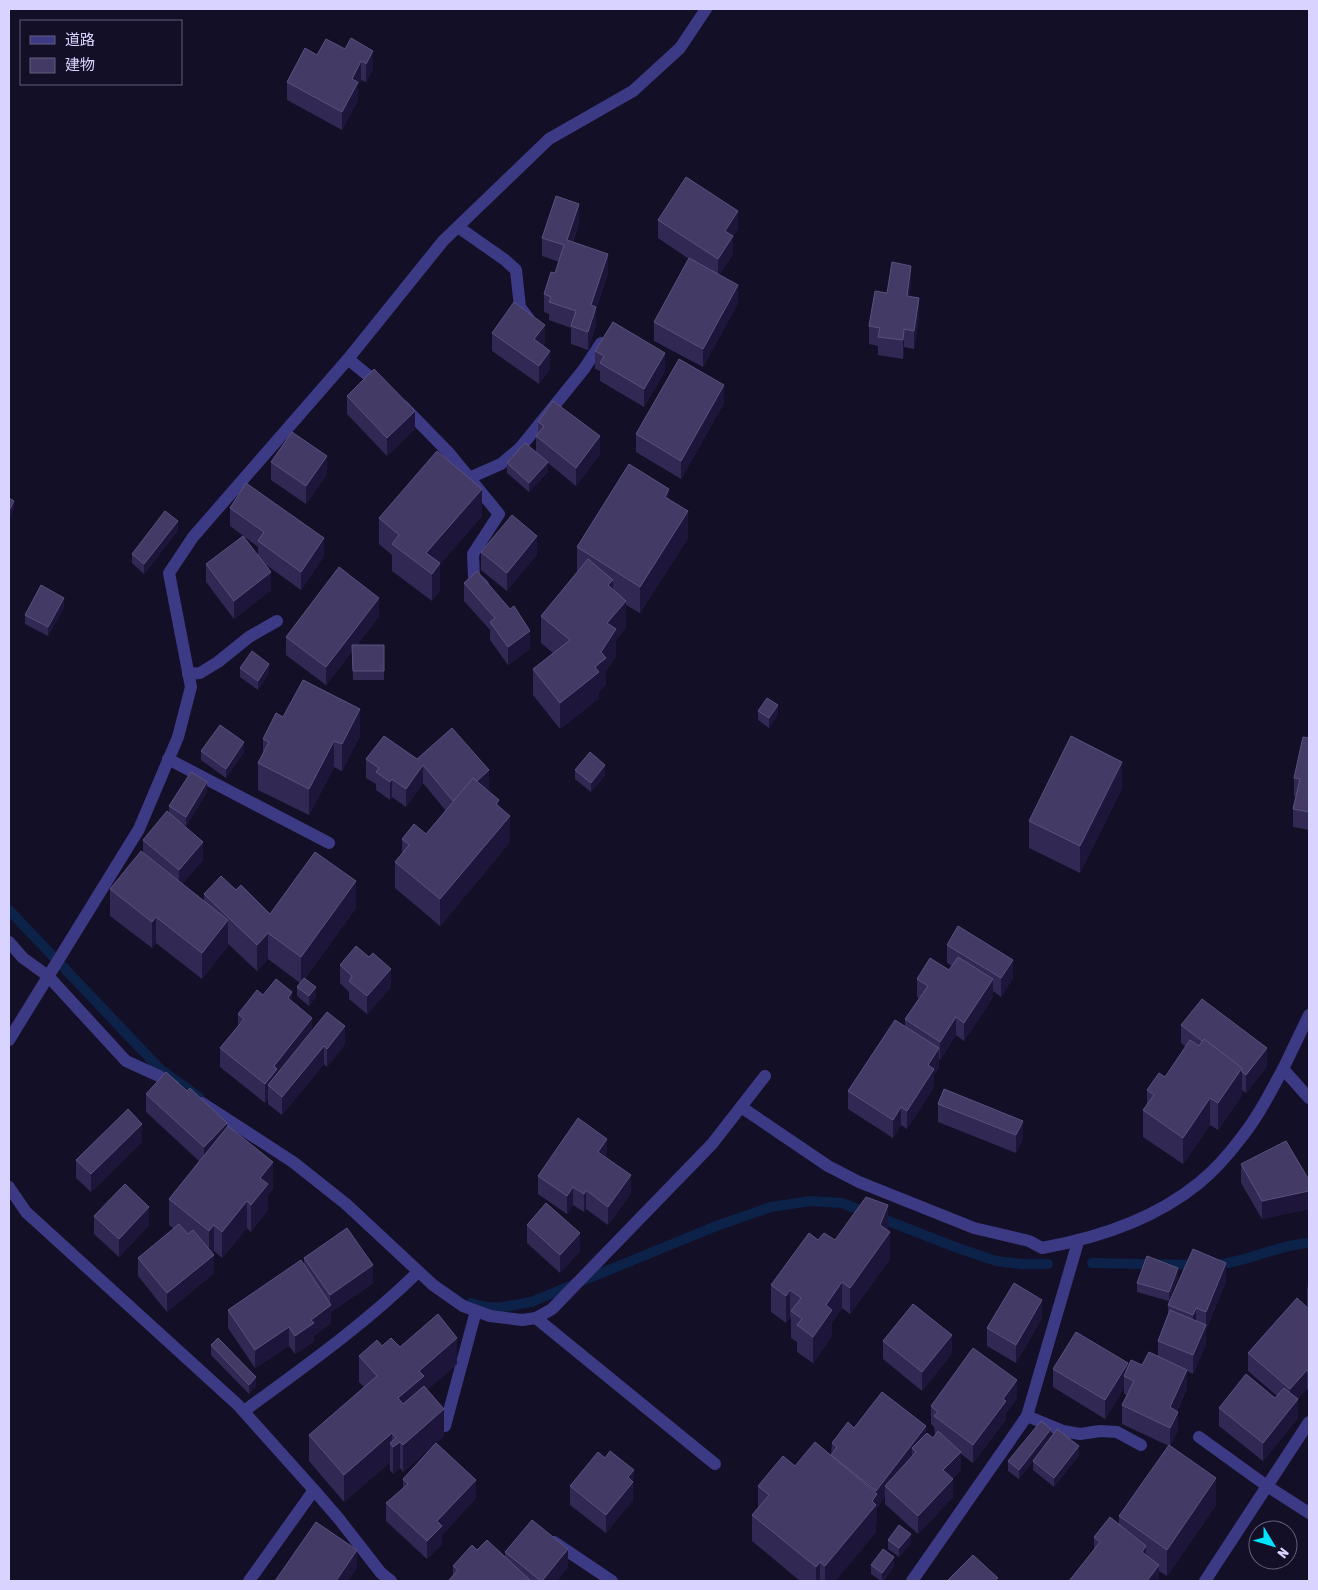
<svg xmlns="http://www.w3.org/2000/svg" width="1318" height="1590" viewBox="0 0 1318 1590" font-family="'Asap Condensed','Noto Sans JP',sans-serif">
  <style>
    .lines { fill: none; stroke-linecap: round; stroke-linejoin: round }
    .stream { stroke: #0c2248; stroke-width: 10 }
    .street { stroke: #3d3a85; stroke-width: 12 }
    .wall { fill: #312854 }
    .shaded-wall { fill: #1d163a }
    .building { fill: #433a66; stroke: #5a527e }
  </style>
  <rect width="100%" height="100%" fill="#130f26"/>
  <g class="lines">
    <g class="stream">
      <path d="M9,910L160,1069L199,1097"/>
      <path d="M1092,1263L1199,1265"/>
      <path d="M1213,1265C1246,1263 1276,1245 1309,1243"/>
      <path d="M471,1303C491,1311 510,1306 531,1302L716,1226L771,1207L811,1201L842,1203L955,1247L996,1261L1021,1264H1048"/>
    </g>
    <g class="street">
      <path d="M458,227L505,260L516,270L520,307L529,319"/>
      <path d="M348,359L381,386"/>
      <path d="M403,406L449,453L499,514L473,554L474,577L483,585"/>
      <path d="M469,478L501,464L520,448L584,369L601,343"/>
      <path d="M188,674L200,673L218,662L249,637L277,621"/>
      <path d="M168,759L329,843"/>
      <path d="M9,942L23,958L48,976L126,1061L159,1076L174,1086"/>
      <path d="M1309,1015L1283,1069L1309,1098"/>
      <path d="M9,1040L139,829L178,737L191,687L169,573L193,537L348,359L443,241L549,139L633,91L680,48L706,9"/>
      <path d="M202,1103L293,1162L346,1204L433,1285L463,1306L490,1316L522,1320L536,1318L552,1309L712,1144L765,1076"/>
      <path d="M741,1107L828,1166L859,1182L974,1228L1029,1241L1042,1248C1098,1238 1155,1219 1199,1183C1215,1170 1229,1154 1241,1138C1258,1117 1270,1093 1283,1069"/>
      <path d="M9,1187L26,1212L238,1405L314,1490L249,1581"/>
      <path d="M536,1318L715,1464"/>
      <path d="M244,1411C304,1367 365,1324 418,1272"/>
      <path d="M1027,1416L1063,1431L1080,1434L1100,1431L1117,1432L1141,1445"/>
      <path d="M445,1426L476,1311"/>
      <path d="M1199,1437L1267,1486L1309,1513"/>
      <path d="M314,1490L339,1519L381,1573L391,1581"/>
      <path d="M554,1542L612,1581"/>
      <path d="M912,1581L1027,1416L1078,1242"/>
      <path d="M1205,1581L1309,1422"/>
    </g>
  </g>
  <g class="wall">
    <path d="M326,39L373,69L366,82L361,80L358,85V100L342,130L287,100V82L317,55Z"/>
    <path d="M658,220L738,229L733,236V254L719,275L738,303L703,367L654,341V322L689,259L658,238Z"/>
    <path d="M579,222L573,242L608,273L596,309V325L588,350L571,344V328L549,320V314L544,312V294L555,273L559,262L542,256V238Z"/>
    <path d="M911,284L909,296L919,316L914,349L904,347L903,359L878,355V346L869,344V326L887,293Z"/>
    <path d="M492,333L545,343L543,346L550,369L539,384L492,351Z"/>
    <path d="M595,351L665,371L644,407L600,381V371L595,369Z"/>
    <path d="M347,396L415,429L387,456L347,414Z"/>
    <path d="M724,403L681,479L636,452V434Z"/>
    <path d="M538,422L600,454L576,486L548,463V472L529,492L507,473V463L536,452V436L538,433Z"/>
    <path d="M271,462L327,474L306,504L271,480Z"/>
    <path d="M669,499L688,538L640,613L626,605V627L616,640V656L606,671V685L599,691V698L560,729L533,695V669L553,653L541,643V616L577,572V547Z"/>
    <path d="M230,508L324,556L301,590L265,564L271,590L234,619L206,582V564L258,556V547L230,526Z"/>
    <path d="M482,516L440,564V590L432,601L392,571V555L379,544V518Z"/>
    <path d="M178,530L144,574L132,563V554Z"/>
    <path d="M481,552L537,554L507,591L481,570Z"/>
    <path d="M464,583L510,609L530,649L508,665L490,640V630L464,601Z"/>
    <path d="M64,607L48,636L25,624V615Z"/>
    <path d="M379,616L357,645H384V680H353L352,651L326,685L286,655V637Z"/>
    <path d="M240,668L269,673L258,690L240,677Z"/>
    <path d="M758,711L778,714L769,728L758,720Z"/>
    <path d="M283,717L360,736L342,771L334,767L309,815L258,790V763L263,753V739Z"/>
    <path d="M1309,738V830L1293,827V809L1296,796H1294V778Z"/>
    <path d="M201,751L244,752L226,778L201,760Z"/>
    <path d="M366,759H417L489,788L487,790L499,807L510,842L440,926L395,888V862L402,853V839L426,834L446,811L423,783L406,807L392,797L390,800L376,790V784L366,778Z"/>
    <path d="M575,770L605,775L591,792L575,779Z"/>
    <path d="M1122,788L1080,873L1029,848V821Z"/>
    <path d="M207,792L186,826L177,820L203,860L182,884L204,901V894L236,890L270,914L356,908L305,978L316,996L309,1006L297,996V987L300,983L268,959L257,971L228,944V946L202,979L156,943L152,948L110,916V889L143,853V840L169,813V806Z"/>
    <path d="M947,945L1013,978L1001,997L993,991V997L964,1041L956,1035L940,1060L939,1059V1067L934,1074V1087L907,1129L901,1125L893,1138L848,1109V1091L905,1026V1019L919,998L917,997V979L949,970L952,966L947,963Z"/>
    <path d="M369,957L391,987L367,1014L349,999V992L340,983V965Z"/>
    <path d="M263,995L292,1002L312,1031L345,1044L327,1067L324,1064L282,1115L268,1104V1099L265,1103L220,1067V1048L238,1026V1014Z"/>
    <path d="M1181,1025L1267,1066L1246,1093L1242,1090V1095L1218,1130L1210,1125L1183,1164L1143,1137V1110L1147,1105V1090L1165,1077L1186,1047L1181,1043Z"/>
    <path d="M944,1089L1023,1139L1016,1153L938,1122V1104Z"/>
    <path d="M146,1094L227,1127L273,1189L268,1195V1210L251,1232L247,1228L222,1258L214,1251L212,1254L214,1273L167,1312L138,1276V1258L174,1229L169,1225V1199L199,1161L146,1112Z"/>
    <path d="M142,1142L91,1192L76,1178V1160Z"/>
    <path d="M607,1157V1158L631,1193L608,1225L586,1209L584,1212L573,1205L567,1214L538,1194V1176Z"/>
    <path d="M1241,1164L1309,1180V1209L1262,1219L1241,1183Z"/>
    <path d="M94,1216L149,1225L119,1257L94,1234Z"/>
    <path d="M527,1225L580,1251L560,1273L527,1243Z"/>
    <path d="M888,1230L890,1259L850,1314L842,1308L832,1322V1336L813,1363L797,1352V1342L791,1338V1318L790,1317L786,1323L771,1312V1285L818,1240H835Z"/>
    <path d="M304,1258L373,1283L331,1312V1323L314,1336V1341L295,1354L289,1346L255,1368L228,1328V1310L304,1265Z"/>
    <path d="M1178,1277L1169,1301L1137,1292V1283Z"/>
    <path d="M1226,1281L1206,1330V1344L1193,1374L1187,1371V1388L1177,1411L1178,1430L1170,1446L1216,1505L1167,1576L1159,1571V1581L1094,1549V1537L1119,1525V1516L1169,1446L1122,1424V1405L1127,1395L1124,1394V1388L1105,1419L1053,1387V1369L1128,1367L1142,1365L1158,1356V1341L1168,1314V1305Z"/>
    <path d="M1309,1285V1307L1307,1306V1288Z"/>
    <path d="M1309,1309V1391L1307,1389L1297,1399L1298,1418L1263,1461L1219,1426V1408L1275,1398L1277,1396L1248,1371V1353Z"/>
    <path d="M1042,1318L1016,1363L987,1346V1328Z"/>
    <path d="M883,1341L952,1353L922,1391L883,1359Z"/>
    <path d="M211,1345L256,1386L249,1394L211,1355Z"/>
    <path d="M382,1346L400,1347L457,1364L427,1390L444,1436L436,1443L476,1498L442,1535V1544L427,1559L386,1521V1503L403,1489V1479L434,1445L403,1472L400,1468L393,1474L390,1470V1462L344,1502L309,1461V1435L364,1387L359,1382V1356Z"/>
    <path d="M1017,1398L1006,1413V1419L973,1463L961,1454V1470L952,1479L953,1497L918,1534L885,1504V1497L877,1508V1520L876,1522V1532L835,1581H800L752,1541V1515L758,1508V1486L795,1466L831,1455L832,1443L854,1428L926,1433L933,1438L935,1435L934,1427L931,1424V1406Z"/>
    <path d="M1051,1437L1079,1455L1054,1487L1033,1470V1461L1019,1479L1008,1471V1461Z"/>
    <path d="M605,1458L634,1488L633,1489V1500L606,1533L570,1505V1486Z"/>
    <path d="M888,1540L911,1543L899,1557L888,1549Z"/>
    <path d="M477,1550L505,1556V1552L568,1567L557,1581H448L453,1576V1566Z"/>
    <path d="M871,1565L894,1566L883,1581H881L871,1574Z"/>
  </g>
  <g class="shaded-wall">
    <path d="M373,51V69L366,82V64Z"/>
    <path d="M361,61V80L358,85V100L342,130V112L352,79Z"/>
    <path d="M579,204V222L567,258V240Z"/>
    <path d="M738,211V229L733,236V254L718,277V259L725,231Z"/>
    <path d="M608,254V273L596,309V325L588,350V332L591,305Z"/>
    <path d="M911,266V284L907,314V296Z"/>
    <path d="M738,285V303L703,367V349Z"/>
    <path d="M919,298V316L914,349V331Z"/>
    <path d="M545,325V343L534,357V339Z"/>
    <path d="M904,329V347L903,359V340Z"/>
    <path d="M550,351V369L539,384V366Z"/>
    <path d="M665,353V371L644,407V389Z"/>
    <path d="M724,385V403L681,479V461Z"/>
    <path d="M415,411V429L387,456V438Z"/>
    <path d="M600,436V454L576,486V468Z"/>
    <path d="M10,439V466L9,468V441Z"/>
    <path d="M327,456V474L306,504V486Z"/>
    <path d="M548,462V472L529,492V483Z"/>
    <path d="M482,489V516L440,564V590L432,601V574L426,553Z"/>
    <path d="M669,489V516L665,497Z"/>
    <path d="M14,501V510L9,520V511Z"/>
    <path d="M688,511V538L640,613V587Z"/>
    <path d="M178,521V530L144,574V564Z"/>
    <path d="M537,536V554L507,591V573Z"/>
    <path d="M324,538V556L301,590V572Z"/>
    <path d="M271,572V590L234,619V601Z"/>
    <path d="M613,580V606L608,585Z"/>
    <path d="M64,598V607L48,636V627Z"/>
    <path d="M379,598V616L326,685V667Z"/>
    <path d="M626,601V627L616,640V656L606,671V685L599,691V698L560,729V703L595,667L601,652L607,623Z"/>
    <path d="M530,631V649L508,665V647Z"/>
    <path d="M269,664V673L258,690V681Z"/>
    <path d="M778,705V714L769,728V718Z"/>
    <path d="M360,709V736L342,771V744Z"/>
    <path d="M334,741V767L309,815V789Z"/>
    <path d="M244,742V752L226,778V769Z"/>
    <path d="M1122,762V788L1080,873V846Z"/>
    <path d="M423,765V783L406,807V789Z"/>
    <path d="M605,765V775L591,792V783Z"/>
    <path d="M489,770V788L453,819V801Z"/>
    <path d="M392,779V797L390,800V782Z"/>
    <path d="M207,782V792L186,826V817Z"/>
    <path d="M499,800V826L496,804Z"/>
    <path d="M510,816V842L440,926V899Z"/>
    <path d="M203,842V860L179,888V870Z"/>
    <path d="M356,881V908L301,983V957Z"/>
    <path d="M156,917V943L152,948V922Z"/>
    <path d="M228,920V946L202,979V953Z"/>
    <path d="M268,933V959L257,971V945Z"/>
    <path d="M1013,960V978L1001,997V978Z"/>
    <path d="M391,969V987L367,1014V996Z"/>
    <path d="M993,979V997L964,1041V1023Z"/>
    <path d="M316,987V996L309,1006V996Z"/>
    <path d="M292,992V1010L288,998Z"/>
    <path d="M956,1017V1035L940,1060V1042Z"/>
    <path d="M312,1018V1036L268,1085V1099L265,1103V1084L274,1066Z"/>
    <path d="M345,1026V1044L327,1067V1049Z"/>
    <path d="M324,1046V1064L282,1115V1097Z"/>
    <path d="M939,1048V1067L934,1074V1087L907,1129V1111L928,1065Z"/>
    <path d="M1267,1048V1066L1246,1093V1075Z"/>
    <path d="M1242,1068V1095L1218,1130V1103Z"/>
    <path d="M1210,1098V1125L1183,1164V1138Z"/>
    <path d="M901,1107V1125L893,1138V1120Z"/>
    <path d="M1023,1121V1139L1016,1153V1135Z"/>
    <path d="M227,1123V1141L204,1166V1147Z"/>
    <path d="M142,1124V1142L91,1192V1174Z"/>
    <path d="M607,1139V1157L598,1170V1152Z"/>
    <path d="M273,1162V1189L268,1195V1210L251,1232V1205L260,1178Z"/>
    <path d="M631,1175V1193L608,1225V1207Z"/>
    <path d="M573,1187V1205L567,1214V1196Z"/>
    <path d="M586,1190V1209L584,1212V1194Z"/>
    <path d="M1309,1191V1209L1262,1219V1201Z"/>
    <path d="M247,1201V1228L222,1258V1232Z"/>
    <path d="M888,1205V1232H890V1259L850,1314V1288L880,1225Z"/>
    <path d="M149,1207V1225L119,1257V1239Z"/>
    <path d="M214,1225V1251L209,1257V1231Z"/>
    <path d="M580,1233V1251L560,1273V1255Z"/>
    <path d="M214,1255V1273L167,1312V1293Z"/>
    <path d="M1226,1263V1281L1206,1330V1312Z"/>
    <path d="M373,1265V1283L331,1312V1323L314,1336V1341L295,1354V1336L311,1320L330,1306V1295Z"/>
    <path d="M1178,1268V1277L1169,1301V1292Z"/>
    <path d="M842,1282V1308L832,1322V1336L813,1363V1337L826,1305Z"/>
    <path d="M790,1290V1317L786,1323V1296Z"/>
    <path d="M1042,1300V1318L1016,1363V1345Z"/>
    <path d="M1196,1308V1326L1193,1333V1315Z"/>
    <path d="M1206,1325V1344L1193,1374V1355Z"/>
    <path d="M289,1327V1346L255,1368V1350Z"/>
    <path d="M952,1335V1353L922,1391V1372Z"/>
    <path d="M457,1338V1364L424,1393L398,1425V1398L419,1371Z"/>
    <path d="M1128,1363V1377L1124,1376V1388L1105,1419V1400Z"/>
    <path d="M1187,1370V1388L1170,1425V1407Z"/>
    <path d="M1307,1370V1389L1290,1408V1389Z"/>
    <path d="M256,1377V1386L249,1394V1385Z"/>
    <path d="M1017,1380V1398L1006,1413V1419L973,1463V1445L1003,1399Z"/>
    <path d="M1298,1399V1418L1263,1461V1443Z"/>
    <path d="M444,1409V1436L403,1472V1445Z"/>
    <path d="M1178,1412V1430L1170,1446V1428Z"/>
    <path d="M926,1426V1444L916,1452L912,1448V1462L885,1486V1497L877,1508V1520L876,1522V1532L835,1581H825V1566L876,1496V1491Z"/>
    <path d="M1051,1429V1438L1019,1479V1470Z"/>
    <path d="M392,1433V1446L390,1443V1462L344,1502V1475Z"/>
    <path d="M400,1442V1468L393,1474V1447Z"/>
    <path d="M1079,1446V1455L1054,1487V1478Z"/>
    <path d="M961,1452V1470L943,1488V1470Z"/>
    <path d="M634,1470L633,1500L606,1533V1515L628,1477Z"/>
    <path d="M1216,1478V1505L1167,1576V1550Z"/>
    <path d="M953,1479V1497L918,1534V1516Z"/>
    <path d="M476,1480V1498L442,1535V1544L427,1559V1541L437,1521Z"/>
    <path d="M911,1534V1543L899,1557V1548Z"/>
    <path d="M1146,1546V1573L1142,1552Z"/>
    <path d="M568,1549V1567L557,1581H542Z"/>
    <path d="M357,1550V1568L348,1581H336Z"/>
    <path d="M894,1557V1566L882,1581V1573Z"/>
    <path d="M820,1562V1581H816V1567Z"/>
    <path d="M1159,1565V1581H1147Z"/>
  </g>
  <g class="building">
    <path d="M351,38L373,51L366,64L361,61L352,79L358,82L342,112L287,82L305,48L317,55L326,39L345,49Z"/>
    <path d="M686,177L738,211L725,231L733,236L718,259L658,220Z"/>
    <path d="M556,196L579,204L567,240L608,254L591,305L596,307L588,332L571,326L576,311L549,302L551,297L544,294L551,272L555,273L564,245L542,238Z"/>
    <path d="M689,258L738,285L703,349L654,322Z"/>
    <path d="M892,262L911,266L907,296L919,298L914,331L904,329L903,340L878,337L880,328L869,326L875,291L887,293Z"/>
    <path d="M514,302L545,325L534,339L550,351L539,366L492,333Z"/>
    <path d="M613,322L665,353L644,389L600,363L604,356L595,351Z"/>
    <path d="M679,359L724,385L681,461L636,434Z"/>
    <path d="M374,369L415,411L387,438L347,396Z"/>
    <path d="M553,401L600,436L576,468L536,436L544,426L538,422Z"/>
    <path d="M292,432L327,456L306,486L271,462Z"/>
    <path d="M525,443L548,462L529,483L507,463Z"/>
    <path d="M437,451L482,489L426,553L440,563L432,574L392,544L399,535L379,518Z"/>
    <path d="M629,464L669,489L665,497L688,511L640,587L577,547Z"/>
    <path d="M246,483L324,538L301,572L258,541L264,532L230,508Z"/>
    <path d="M9,498L14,501L9,511Z"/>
    <path d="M165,511L178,521L144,564L132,554Z"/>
    <path d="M512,515L537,536L507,573L481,552Z"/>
    <path d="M243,536L271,572L234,601L206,564Z"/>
    <path d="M588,559L613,580L608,585L626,601L607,623L616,629L601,652L606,658L595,667L599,672L560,703L533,669L570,640L541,616Z"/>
    <path d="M339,567L379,598L326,667L286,637Z"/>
    <path d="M477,571L510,609L514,606L530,631L508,647L490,622L495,618L464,583Z"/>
    <path d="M41,585L64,598L48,627L25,615Z"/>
    <path d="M352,645H384V671H353Z"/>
    <path d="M252,651L269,664L258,681L240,668Z"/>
    <path d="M303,680L360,709L342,744L334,741L309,789L258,763L269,742L263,739L276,713L283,717Z"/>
    <path d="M767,698L778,705L769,718L758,711Z"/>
    <path d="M220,725L244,742L226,769L201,751Z"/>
    <path d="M452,728L489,770L477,781L473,778L457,797L453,801L423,765L406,789L392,779L390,782L376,772L379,768L366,759L384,736L417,759Z"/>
    <path d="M1071,736L1122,762L1080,846L1029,821Z"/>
    <path d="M1303,737L1309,738V812L1293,809L1300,779L1294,778Z"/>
    <path d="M590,752L605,765L591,783L575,770Z"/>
    <path d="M191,772L207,782L186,817L169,806Z"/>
    <path d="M473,778L499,800L496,804L510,816L440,899L395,862L409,845L402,839L414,824L426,834Z"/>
    <path d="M167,811L203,842L179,870L143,840Z"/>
    <path d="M141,851L228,920L202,953L156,917L152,922L110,889Z"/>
    <path d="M315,852L356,881L301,957L268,933L257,945L204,894L221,876L236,890L241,885L270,914Z"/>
    <path d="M958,926L1013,960L1001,978L947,945Z"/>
    <path d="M356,946L369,957L373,953L391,969L367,996L349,981L352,976L340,965Z"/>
    <path d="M958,957L993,979L964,1023L956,1017L940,1042L905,1019L928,986L917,979L930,958L949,970Z"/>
    <path d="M304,978L316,987L309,996L297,987Z"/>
    <path d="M276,979L292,992L288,998L312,1018L274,1066L277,1069L265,1084L220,1048L244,1019L238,1014L257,990L263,995Z"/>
    <path d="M1202,999L1267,1048L1246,1075L1242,1072V1068L1204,1039L1202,1041L1181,1025Z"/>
    <path d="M327,1012L345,1026L327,1049L324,1046L282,1097L268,1085Z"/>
    <path d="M895,1020L939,1048L928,1065L934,1069L907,1111L901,1107L893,1120L848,1091Z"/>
    <path d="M1204,1039L1242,1068L1218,1103L1210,1098L1183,1138L1143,1110L1154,1095L1147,1090L1159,1073L1165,1077L1190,1040L1199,1046Z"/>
    <path d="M166,1072L187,1091L190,1088L227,1123L204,1147L146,1094Z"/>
    <path d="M944,1089L1023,1121L1016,1135L938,1104Z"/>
    <path d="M128,1109L142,1124L91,1174L76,1160Z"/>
    <path d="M578,1118L607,1139L598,1152L631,1175L608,1207L586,1190L584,1194L573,1187L567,1196L538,1176Z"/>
    <path d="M228,1126L273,1162L260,1178L268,1184L251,1205L247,1201L222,1232L214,1225L209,1231L169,1199Z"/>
    <path d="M1286,1141L1309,1180V1191L1262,1201L1241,1164Z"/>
    <path d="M125,1184L149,1207L119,1239L94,1216Z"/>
    <path d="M866,1197L888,1205L880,1225L890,1232L850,1288L842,1282L826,1305L832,1310L813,1337L797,1325L802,1319L791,1311L801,1298L790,1290L786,1296L771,1285L809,1233L818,1240L824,1233L835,1240Z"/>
    <path d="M546,1203L580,1233L560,1255L527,1225Z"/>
    <path d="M179,1224L188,1234L193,1230L214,1255L167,1293L138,1258Z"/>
    <path d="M347,1228L373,1265L330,1295L304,1258Z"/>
    <path d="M1193,1249L1226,1263L1206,1312L1196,1308L1193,1315L1168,1305Z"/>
    <path d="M1147,1256L1178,1268L1169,1292L1137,1283Z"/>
    <path d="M301,1260L331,1305L311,1320L314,1323L295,1336L289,1327L255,1350L228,1310Z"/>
    <path d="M1014,1283L1042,1300L1016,1345L987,1328Z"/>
    <path d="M1297,1298L1309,1309V1373L1307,1370L1290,1389L1248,1353Z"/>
    <path d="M913,1304L952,1335L922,1372L883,1341Z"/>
    <path d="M1170,1310L1206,1325L1193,1355L1158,1341Z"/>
    <path d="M438,1314L457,1338L419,1371L424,1376L398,1398L403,1404L424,1386L444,1409L403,1445L400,1442L393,1447L390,1443L396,1438L392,1433L344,1475L309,1435L377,1376L359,1356L377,1340L382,1346L391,1338L400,1347Z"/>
    <path d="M1076,1332L1128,1363L1105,1400L1053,1369Z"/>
    <path d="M218,1338L256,1377L249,1385L211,1345Z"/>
    <path d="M973,1348L1017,1380L1003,1399L1006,1401L973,1445L934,1416L938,1412L931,1406Z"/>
    <path d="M1149,1352L1187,1370L1170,1407L1178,1412L1170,1428L1122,1405L1134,1381L1124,1376L1131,1360L1142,1365Z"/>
    <path d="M1246,1374L1275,1398L1284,1388L1298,1399L1263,1443L1219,1408Z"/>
    <path d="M882,1392L926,1426L876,1491L831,1455L837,1447L832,1443L848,1422L854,1428Z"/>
    <path d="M1041,1421L1051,1429L1019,1470L1008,1461Z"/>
    <path d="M1057,1429L1079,1446L1054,1478L1033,1461Z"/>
    <path d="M938,1431L961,1452L943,1470L953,1479L918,1516L885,1486L916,1452L912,1448L927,1433L933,1438Z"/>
    <path d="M815,1442L877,1494L872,1501L876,1505L825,1566L820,1562L816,1567L752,1515L769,1495L758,1486L783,1456L795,1466Z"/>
    <path d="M436,1443L476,1480L437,1521L442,1526L427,1541L386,1503L408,1484L403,1479Z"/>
    <path d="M1169,1445L1216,1478L1167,1550L1119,1516Z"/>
    <path d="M610,1451L634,1470L628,1477L633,1482L606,1515L570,1486L598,1452L605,1458Z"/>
    <path d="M1110,1517L1146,1546L1142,1552L1159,1565L1147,1581H1069L1100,1542L1094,1537Z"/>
    <path d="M532,1520L568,1549L542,1581H541L505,1552Z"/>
    <path d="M316,1522L357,1550L336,1581H275Z"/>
    <path d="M899,1525L911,1534L899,1548L888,1540Z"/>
    <path d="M487,1540L531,1581H448L458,1570L453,1566L472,1545L477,1550Z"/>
    <path d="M883,1549L894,1557L882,1573L871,1565Z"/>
    <path d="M973,1555L998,1578L994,1581H947Z"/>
  </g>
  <rect width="1318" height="1590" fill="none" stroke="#d9d4ff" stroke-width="20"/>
  <rect x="20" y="20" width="162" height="65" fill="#130f26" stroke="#625e7d"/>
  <rect x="30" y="36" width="25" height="8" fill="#3d3a85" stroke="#625e7d"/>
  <text x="65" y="45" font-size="15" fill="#d9d4ff">道路</text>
  <rect x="30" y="58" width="25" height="15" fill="#433a66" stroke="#625e7d"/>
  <text x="65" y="70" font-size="15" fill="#d9d4ff">建物</text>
  <g transform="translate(1273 1545) rotate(128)"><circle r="24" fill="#130f26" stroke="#625e7d"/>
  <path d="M0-4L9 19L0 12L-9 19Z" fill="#00e5ff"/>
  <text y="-8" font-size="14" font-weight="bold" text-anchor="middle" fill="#d9d4ff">N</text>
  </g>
</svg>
